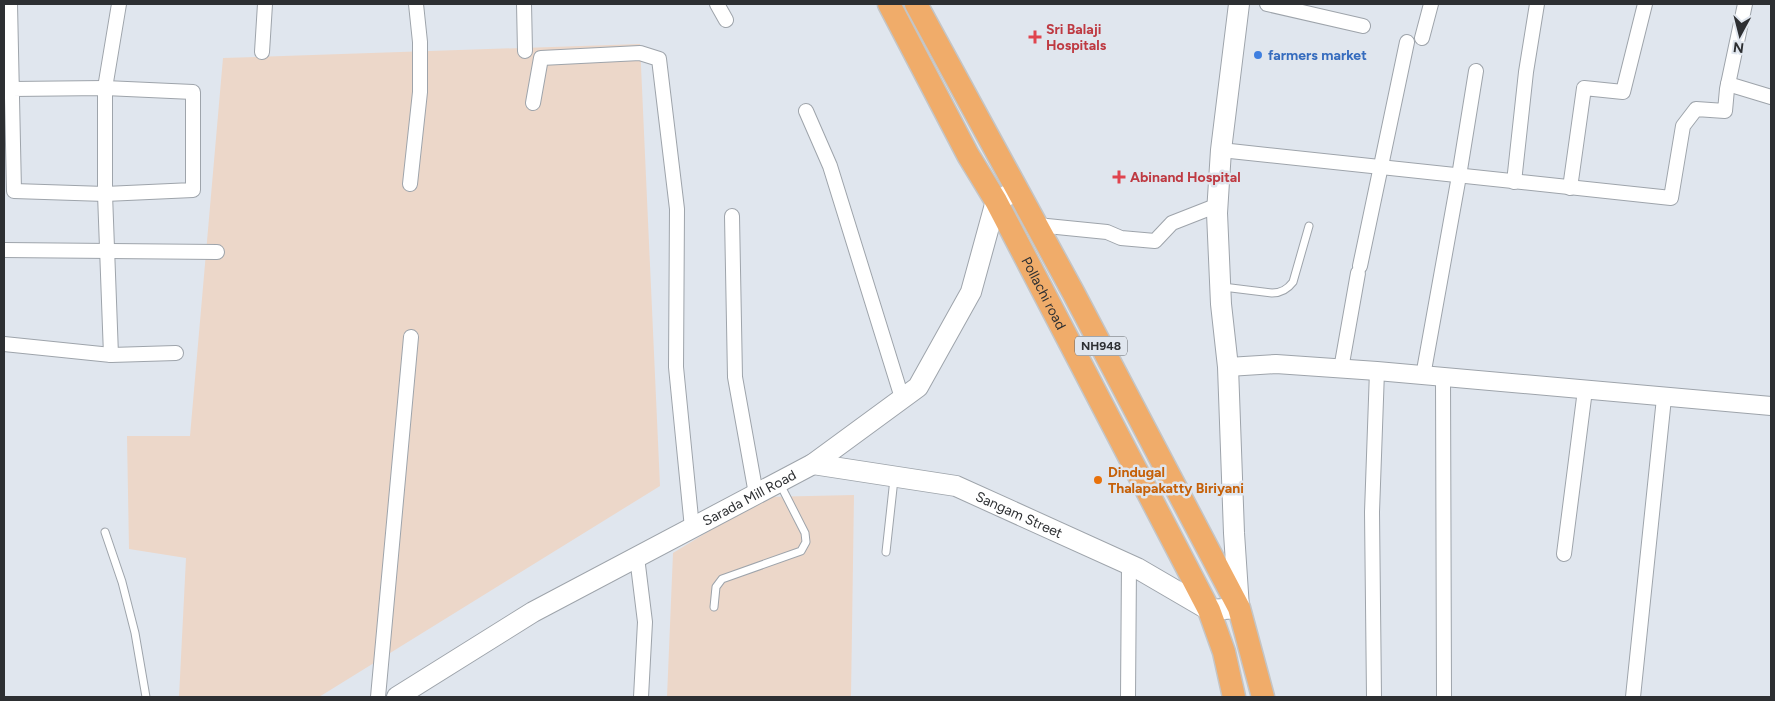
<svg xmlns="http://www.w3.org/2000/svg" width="1775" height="701" viewBox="0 0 1775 701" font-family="Figtree,sans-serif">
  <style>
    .industrial { fill: #ecd7c9 }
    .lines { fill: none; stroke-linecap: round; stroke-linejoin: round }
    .service-casing { stroke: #9ea4ab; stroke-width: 9 }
    .minor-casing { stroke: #9ea4ab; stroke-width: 16 }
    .tertiary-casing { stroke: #9ea4ab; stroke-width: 20 }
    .secondary-casing { stroke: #9ea4ab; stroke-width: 22 }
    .trunk-casing { stroke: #c4c5c6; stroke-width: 25 }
    .service { stroke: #fff; stroke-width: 7 }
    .minor { stroke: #fff; stroke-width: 14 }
    .tertiary { stroke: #fff; stroke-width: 18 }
    .secondary { stroke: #fff; stroke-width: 20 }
    .trunk { stroke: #f0ac6a; stroke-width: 22 }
    .health-dot { fill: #e0444e; stroke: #e0e6ee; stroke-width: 2 }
    .shop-dot { fill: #3f7fe0; stroke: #e0e6ee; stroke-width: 2 }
    .food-dot { fill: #e8710a; stroke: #e0e6ee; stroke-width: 2 }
    .labels { text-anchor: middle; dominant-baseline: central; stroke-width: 5; stroke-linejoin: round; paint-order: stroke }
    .shield { fill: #e0e6ee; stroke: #63666a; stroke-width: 1 }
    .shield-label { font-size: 12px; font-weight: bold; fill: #2d2f32 }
    .health-label { font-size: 14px; font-weight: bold; fill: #be3a42; stroke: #e0e6ee; text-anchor: start }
    .shop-label { font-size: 14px; font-weight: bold; fill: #366cbe; stroke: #e0e6ee; text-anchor: start }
    .street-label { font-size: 14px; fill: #2d2f32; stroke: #e0e6ee }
    .food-label { font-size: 14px; font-weight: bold; fill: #c56008; stroke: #e0e6ee; text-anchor: start }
  </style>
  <rect width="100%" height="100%" fill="#e0e6ee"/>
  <g class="industrial">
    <path d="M640,44L660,486L319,697H179L186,558L129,549L127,436H190L223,58Z"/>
    <path d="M854,495L851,697H667L673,553L765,497Z"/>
  </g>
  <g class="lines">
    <defs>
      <g id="service">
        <path d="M1223,287L1272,293C1281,293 1287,290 1293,282L1309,226"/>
        <path d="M105,532L122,582L135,633L146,697"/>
        <path d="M886,552L894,479"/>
        <path d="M714,607L716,587L722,579L801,551L806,542L805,533L780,484"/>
      </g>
      <g id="minor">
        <path d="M10,4L14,191L105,194L193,190V92L105,88L12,89"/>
        <path d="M524,4L525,51"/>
        <path d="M717,4L726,20"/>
        <path d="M1267,4L1363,26"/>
        <path d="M1422,38L1431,4"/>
        <path d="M262,52L265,4"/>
        <path d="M1728,84L1771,97"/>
        <path d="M533,103L541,58L640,53L659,59L677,209L676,367L692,528"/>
        <path d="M806,111L830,166L902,398"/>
        <path d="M1221,150L1671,198L1683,126L1696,109L1725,111L1727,89L1745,4"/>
        <path d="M1514,182L1526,72L1537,4"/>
        <path d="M410,184L420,92V42L416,4"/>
        <path d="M1570,188L1584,88L1623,92L1645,4"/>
        <path d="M732,216L735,377L756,494"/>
        <path d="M1037,225L1107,232L1121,238L1155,241L1172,223L1218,205"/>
        <path d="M4,250L217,252"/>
        <path d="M1360,266L1407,42"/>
        <path d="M4,344L111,355L176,353"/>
        <path d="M111,355L105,194V88L119,4"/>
        <path d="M1341,369L1358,273"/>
        <path d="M1423,376L1459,176L1476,71"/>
        <path d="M1443,378L1444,697"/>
        <path d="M1564,554L1585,390"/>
        <path d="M637,557L645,622L641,697"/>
        <path d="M378,697L411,337"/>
        <path d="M1128,697L1129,564"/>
        <path d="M1374,697L1372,512L1377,371"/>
        <path d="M1633,697L1664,398"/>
      </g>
      <path id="tertiary" d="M1228,367L1276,364L1377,371L1771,406"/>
      <g id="secondary">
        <path id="s1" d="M813,464L956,486L1137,568L1209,610L1239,608L1234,533L1228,367L1221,304L1217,213L1221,150L1239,4"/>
        <path id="s2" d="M397,697L533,612L813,464L918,387L971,292L996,201L1018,190"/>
      </g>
      <g id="trunk">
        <path id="s3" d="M889,4L968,155L996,201L1209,610L1224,652L1234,697"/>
        <path d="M916,4L1073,292L1239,608L1263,697"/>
      </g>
    </defs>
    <use href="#service" class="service-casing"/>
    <use href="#minor" class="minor-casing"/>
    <use href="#tertiary" class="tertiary-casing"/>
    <use href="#secondary" class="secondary-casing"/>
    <use href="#trunk" class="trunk-casing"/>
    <use href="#service" class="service"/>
    <use href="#minor" class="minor"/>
    <use href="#tertiary" class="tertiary"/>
    <use href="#secondary" class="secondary"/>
    <use href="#trunk" class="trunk"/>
  </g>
  <g class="health-dot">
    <path d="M1032.5 29.5h5v5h5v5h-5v5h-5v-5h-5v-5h5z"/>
    <path d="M1116.5 169.5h5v5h5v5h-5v5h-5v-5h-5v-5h5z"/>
  </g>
  <circle class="shop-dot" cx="1258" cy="55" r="5"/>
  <circle class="food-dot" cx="1098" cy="480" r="5"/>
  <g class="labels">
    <rect class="shield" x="1075" y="336.5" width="52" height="19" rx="4"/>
    <g class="shield-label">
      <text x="1101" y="346">NH948</text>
    </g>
    <g class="health-label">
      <text x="1046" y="29">Sri Balaji<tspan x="1046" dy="16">Hospitals</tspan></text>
      <text x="1130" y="177">Abinand Hospital</text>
    </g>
    <g class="shop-label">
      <text x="1268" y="55">farmers market</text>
    </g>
    <g class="street-label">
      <text stroke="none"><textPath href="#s3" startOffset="328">Pollachi road</textPath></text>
      <text stroke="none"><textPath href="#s2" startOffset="405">Sarada Mill Road</textPath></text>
      <text stroke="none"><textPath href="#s1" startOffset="214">Sangam Street</textPath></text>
    </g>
    <g class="food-label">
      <text x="1108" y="472">Dindugal<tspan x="1108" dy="16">Thalapakatty Biriyani</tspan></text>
    </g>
  </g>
  <rect width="1775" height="701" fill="none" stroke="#2d2f32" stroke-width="10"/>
  <g transform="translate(1740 35) rotate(187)" stroke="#e0e6ee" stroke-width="4" paint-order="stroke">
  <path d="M0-4L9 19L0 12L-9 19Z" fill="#2d2f32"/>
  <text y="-8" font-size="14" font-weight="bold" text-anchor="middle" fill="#2d2f32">N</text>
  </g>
</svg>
